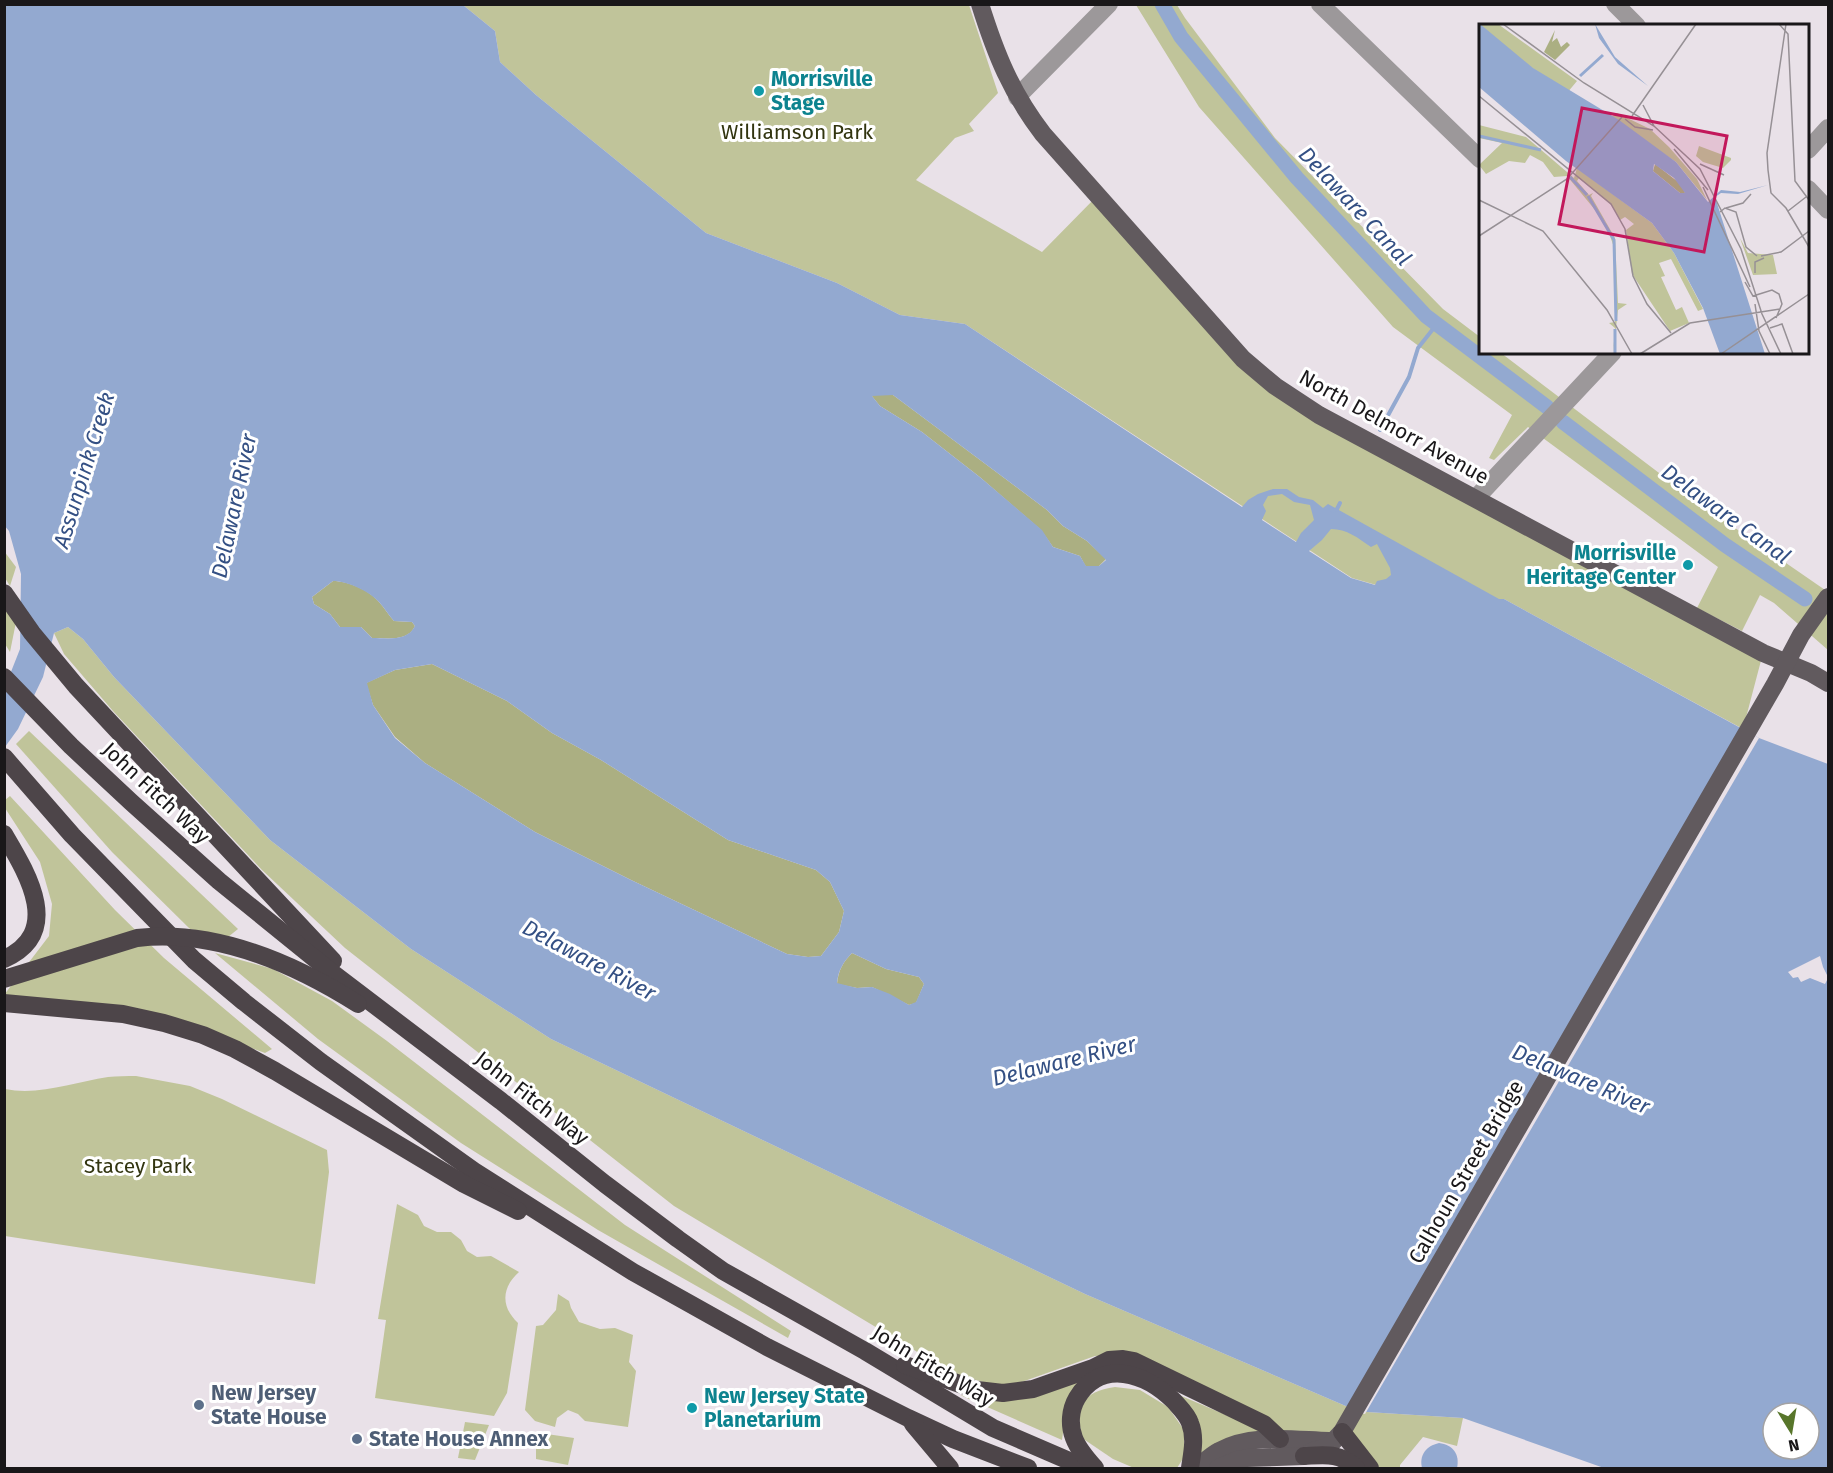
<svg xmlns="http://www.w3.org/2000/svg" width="1833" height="1473" viewBox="0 0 1833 1473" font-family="'Fira Sans',sans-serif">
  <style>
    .green { fill: #c0c49a }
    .forest { fill: #abaf82 }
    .water { fill: #93a9d0; fill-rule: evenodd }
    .pier { fill: #e9e1e8 }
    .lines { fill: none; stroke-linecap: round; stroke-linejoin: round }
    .stream { stroke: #93a9d0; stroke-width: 4 }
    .canal { stroke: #93a9d0; stroke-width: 15 }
    .minor { stroke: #9c989a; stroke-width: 18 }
    .major { stroke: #615a5e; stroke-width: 18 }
    .highway { stroke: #4d4549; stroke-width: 18 }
    .culture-dot { fill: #0f9aa8; stroke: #fff; stroke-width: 2 }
    .service-dot { fill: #5c6f8a; stroke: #fff; stroke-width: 2 }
    .labels { text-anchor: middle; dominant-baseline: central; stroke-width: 6; stroke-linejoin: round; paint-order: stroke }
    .culture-label { font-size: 21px; font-weight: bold; fill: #0d838f; stroke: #fff; text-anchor: start }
    .park-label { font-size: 21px; fill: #323510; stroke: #fff }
    .street-label { font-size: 21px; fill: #191719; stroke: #fff }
    .service-label { font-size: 21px; font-weight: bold; fill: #4e5e75; stroke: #fff; text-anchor: start }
    .water-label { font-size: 22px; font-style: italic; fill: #345084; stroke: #fff }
    .inset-river { fill: none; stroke: #93a9d0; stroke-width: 3 }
    .inset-road { fill: none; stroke: #969095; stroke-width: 1.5 }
    .view { fill: #c2185b; fill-opacity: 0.15; stroke: #c2185b; stroke-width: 3 }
    .inset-edge { fill: none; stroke: #191719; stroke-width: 3 }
  </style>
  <rect width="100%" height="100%" fill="#e9e1e8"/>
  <g class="green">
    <path d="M463,5H969L998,93L969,124L974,131L955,138L916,180L1042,252L1097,196L1239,354L1363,438L1763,653L1743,729L1504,599L1457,600L1404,593L1352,578L965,324L900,315L837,283L706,233L536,95L500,62L495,31Z"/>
    <path d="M1136,5H1177L1185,18L1275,138L1443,309L1480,337V352L1501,353L1696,501L1828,592V650L1774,603L1760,595L1742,631L1697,608L1718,567L1528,427L1494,460L1489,458L1512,415L1393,327L1199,107Z"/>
    <path d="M4,551L16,567L10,586L5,578Z"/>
    <path d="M4,606L16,622L10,652L5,644Z"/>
    <path d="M68,627L83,639L114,677L270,840L411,949L551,1039L1085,1294L1348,1407L1367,1412L1463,1418L1457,1446L1423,1437L1400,1465V1468H1377L1357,1444L1280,1433L1134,1355L1095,1356L1005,1388L954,1374L674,1206L345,948L262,870L113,711L64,654L54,633Z"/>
    <path d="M29,731L238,929L228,937L190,929L112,852L16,744Z"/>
    <path d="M10,796L115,910L164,958L272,1049L265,1053L185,1023L4,995L49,936L52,904L40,862L5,808V800Z"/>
    <path d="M215,953L273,969L332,1001L387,1041L625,1225L791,1331L788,1338L598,1230L461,1143L318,1039Z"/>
    <path d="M136,1076L190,1086L222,1099L327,1150L329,1172L315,1284L5,1236V1089C39,1096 74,1082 108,1077C117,1076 127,1076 136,1076Z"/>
    <path d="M397,1204L418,1215L424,1226L437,1232H451L461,1240L467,1251L477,1257L491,1256L519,1272C501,1288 501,1307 518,1323L507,1393L494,1416L375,1398L386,1320L378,1319Z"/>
    <path d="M558,1294L569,1301L571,1308L579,1322L600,1329L615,1328L633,1335L629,1362L636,1371L628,1427L585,1421L578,1414L568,1410L557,1418L555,1427L535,1421L525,1410L536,1326L543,1325L556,1310Z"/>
    <path d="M1088,1377L1066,1411L1062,1440L960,1395L984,1399Z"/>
    <path d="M1115,1387L1140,1390L1168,1407L1184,1430V1457L1177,1468H1134L1113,1459L1082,1438C1075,1406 1082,1392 1115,1387Z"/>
    <path d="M1179,1395L1266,1432L1201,1456Z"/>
    <path d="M465,1422L489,1425L475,1460L458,1458Z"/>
    <path d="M533,1432L574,1438L568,1465L536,1459V1440Z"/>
  </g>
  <g class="forest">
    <path d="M871,395H893L1047,510L1063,526L1087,541L1106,559L1099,566L1086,567L1080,556L1053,547L1041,530L981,478L922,432L880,406Z"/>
    <path d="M333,581C348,581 369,590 379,602C385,608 388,615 394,621L412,622L415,626C408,642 387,638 372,638L361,627H340L330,614L314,604L312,597Z"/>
    <path d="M432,664L507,701L552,733L601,760L728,840L816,870L830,882L844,911L839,932L821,956L808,957L787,954L631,880L535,832L425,763L395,737L373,705L366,683L395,670Z"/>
    <path d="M852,953L886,969L919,977L924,984L916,1003L909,1005L872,987L857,988L837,984C838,971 843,962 852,953Z"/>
  </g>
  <g class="water">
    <path d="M5,5H463L495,31L500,62L536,95L706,233L837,283L900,315L965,324L1242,507L1248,500L1258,494L1273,489H1287L1299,497L1313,500L1323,508L1328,504L1499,599H1504L1759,738L1828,764V977L1823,967L1820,956L1788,972L1793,978L1798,977L1801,982L1810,978L1825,984L1828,978V1468H1604L1463,1418L1367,1412L1348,1407L1085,1294L551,1039L411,949L270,840L114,677L83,639L68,627L54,633L43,677L18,729L5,747V687L20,649L21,574L9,531L4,525ZM893,395L1047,510L1063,526L1087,541L1106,560L1099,566H1086L1080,556L1053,547L1042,530L981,478L922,432L880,406L872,396ZM1282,494L1294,502L1310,505L1314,520L1301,533L1296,542L1262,520L1266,511L1263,505L1268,496ZM1331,529C1347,529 1358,538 1371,547L1377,544L1390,568L1391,575L1386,579L1377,581L1375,585L1351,578L1309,551L1322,540ZM333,581C347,581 369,591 379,602C385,608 388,615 394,621L412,622L415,626C407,642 387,638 372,638L361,627H340L330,614L314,604L312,597ZM432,664L507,701L552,733L601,760L728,840L816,870L830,882L844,911L839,932L821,956L808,957L787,954L631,880L535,832L425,763L395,738L373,705L367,683L395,670ZM852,953L886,969L919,977L924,984L916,1002L909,1005L890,994L872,987L857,988L837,983C838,971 843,962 852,953ZM1773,1413H1809V1449H1773Z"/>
    <path d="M1439,1443C1453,1445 1460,1454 1457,1468H1422C1419,1455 1426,1446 1439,1443Z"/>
  </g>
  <path class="pier" d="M1743,729L1759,738L1365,1414L1347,1410Z"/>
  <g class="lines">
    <g class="stream">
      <path d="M1380,430L1409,377L1418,348L1437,324"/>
      <path d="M1333,511L1337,509L1340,503"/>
    </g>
    <g class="canal">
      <path d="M1162,4L1181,37L1297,178L1426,316L1547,407"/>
      <path d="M1563,422L1725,545L1805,599"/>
    </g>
    <g class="minor">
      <path d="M1320,4L1480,159"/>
      <path d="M1615,4L1637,26"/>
      <path d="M1017,97L1109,4"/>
      <path d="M1808,150L1828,128"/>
      <path d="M1808,189L1828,210"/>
      <path d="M1476,498L1613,352"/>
    </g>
    <g class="major">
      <path d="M980,4C996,55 1011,92 1043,134L1243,359L1275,386L1319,415L1763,653L1811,673L1828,683"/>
      <path d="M1197,1468C1204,1462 1211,1455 1219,1451C1251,1433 1294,1440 1329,1441"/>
      <path d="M1218,1468L1237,1460L1247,1458L1304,1456L1313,1451L1328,1447L1342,1432L1775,684L1801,635L1828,597"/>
    </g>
    <g class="highway">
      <path d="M4,593L32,633L76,686L333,961"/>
      <path d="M4,677L71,746L131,802L219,881L335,975L501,1101L605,1184L678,1239L723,1271L865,1351L993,1428L1074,1463L1091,1468"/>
      <path d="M4,757L72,835L194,960L244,1002L321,1062L474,1171L633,1272L767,1347L908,1418L953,1439L1028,1468"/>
      <path d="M4,834C27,873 64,932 4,959"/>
      <path d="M4,979L137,938C215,929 293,963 358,1004"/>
      <path d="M4,1003L123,1014L164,1023L203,1035L235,1049L275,1071L464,1184L518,1211"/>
      <path d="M905,1365L977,1390L1003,1393L1033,1389L1093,1368L1109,1360L1123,1359L1134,1361L1264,1424L1280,1439"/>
      <path d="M913,1424L950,1468"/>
      <path d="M1342,1432L1370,1468"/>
      <path d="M1304,1456C1325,1455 1339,1452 1356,1468"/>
      <path d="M1095,1468C1087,1459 1078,1449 1074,1438C1069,1425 1070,1410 1077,1398C1101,1358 1146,1373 1174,1401C1180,1408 1187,1414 1190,1423C1196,1438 1192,1454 1190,1468"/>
    </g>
  </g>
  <g class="culture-dot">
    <circle cx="759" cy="91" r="6"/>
    <circle cx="1688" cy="565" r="6"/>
    <circle cx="692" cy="1408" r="6"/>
  </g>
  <g class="service-dot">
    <circle cx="199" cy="1405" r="6"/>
    <circle cx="357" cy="1439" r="6"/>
  </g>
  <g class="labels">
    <g class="culture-label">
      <text x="771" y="79">Morrisville<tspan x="771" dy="24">Stage</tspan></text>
      <text x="1676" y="553" text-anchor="end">Morrisville<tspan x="1676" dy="24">Heritage Center</tspan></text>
      <text x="704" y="1396">New Jersey State<tspan x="704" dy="24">Planetarium</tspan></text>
    </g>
    <g class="park-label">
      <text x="797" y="132">Williamson Park</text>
      <text x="138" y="1166">Stacey Park</text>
    </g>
    <g class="street-label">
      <text transform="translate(1394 427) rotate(29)">North Delmorr Avenue</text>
      <text transform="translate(156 793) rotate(43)">John Fitch Way</text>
      <text transform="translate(532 1098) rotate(38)">John Fitch Way</text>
      <text transform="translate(1466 1172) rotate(-60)">Calhoun Street Bridge</text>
      <text transform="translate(933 1366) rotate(31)">John Fitch Way</text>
    </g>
    <g class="service-label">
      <text x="211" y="1393">New Jersey<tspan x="211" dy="24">State House</tspan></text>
      <text x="369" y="1439">State House Annex</text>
    </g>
    <g class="water-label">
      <text transform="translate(1355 206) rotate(47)">Delaware Canal</text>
      <text transform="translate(84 470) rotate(-73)">Assunpink Creek</text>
      <text transform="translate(234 506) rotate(-78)">Delaware River</text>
      <text transform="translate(1726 514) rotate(36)">Delaware Canal</text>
      <text transform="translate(589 960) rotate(28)">Delaware River</text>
      <text transform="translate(1064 1061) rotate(-14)">Delaware River</text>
      <text transform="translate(1581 1079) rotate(23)">Delaware River</text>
    </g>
  </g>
  <g transform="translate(1479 24)">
    <rect width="330" height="330" fill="#e9e1e8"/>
    <path d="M1,0H19L98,57L88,69L17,18ZM138,89L171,105L190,123L218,155L228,176L197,138L131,94ZM0,101L47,113L95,154L98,144L173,199L195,229L224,285L219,287L192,235L180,239L186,252L182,253L197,286L203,283L210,299L191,307L153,250L147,206L155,200L146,193L141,196L132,181L100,154L98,157L110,171L114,169L112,172L136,214L139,279L148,280L139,286L134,330L136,304L130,299L136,298V226L126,198L88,152L75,153L64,138L51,131L46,139L30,137L7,150L0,141L23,119L0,114ZM220,122L252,134V136L244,144L224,138L217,132ZM261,214L269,229L294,231L298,250L274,251Z" fill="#c0c49a"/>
    <path d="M76,6L73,18L78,14L82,23L88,18L91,21L76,36L65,28ZM176,140L203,161L206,169H201L174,147Z" fill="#abaf82"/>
    <path d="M1,0L54,44L140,96L197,138L229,178L242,166L261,168L289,161L259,170L242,169L236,173L286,330H241L224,284L195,229L173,199L87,137L0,63ZM175,140L195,154L206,169H201L174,147ZM116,0L136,33L169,62L139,40L120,14Z" fill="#93a9d0" fill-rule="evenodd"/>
    <path class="inset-river" d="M101,52L124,31M0,112L62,126M91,153L108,171M109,172L135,216L137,297M136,330V305"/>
    <path class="inset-road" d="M24,0L105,59L175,102L221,145L262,225L283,290L302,330M300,0L309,10L316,157L330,176M307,0L288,129L289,146L292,169L307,184L330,223M0,72L132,180L146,205L154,252L168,280L192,309M164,81L175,102M153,92L217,0M146,95L156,103L174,106M195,125L229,166M221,140L245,151M224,163L271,263M0,176L64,207L128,286L153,330M247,184L264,179L272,170M309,187L327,173M241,188L246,184L257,188L267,223L278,232M0,212L88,155L143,93M282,232L302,228L330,207M276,249V238L285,234M266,258L274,272L293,266L300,270L303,280L297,294M276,280L280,307L291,330M291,304L303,300L314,330M161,330L211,299L301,285M242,330L330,270"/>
    <path class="view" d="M103,84L248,112L225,228L80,200Z"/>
    <rect width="330" height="330" class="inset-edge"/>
  </g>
  <rect width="1833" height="1473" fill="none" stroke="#191719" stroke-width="12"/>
  <g transform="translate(1791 1431) rotate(169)"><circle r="28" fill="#ffffff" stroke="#a3a2a3" stroke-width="1.5"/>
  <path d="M0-4.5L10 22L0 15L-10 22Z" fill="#58762b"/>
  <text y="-9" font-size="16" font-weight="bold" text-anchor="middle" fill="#191719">N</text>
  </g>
</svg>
